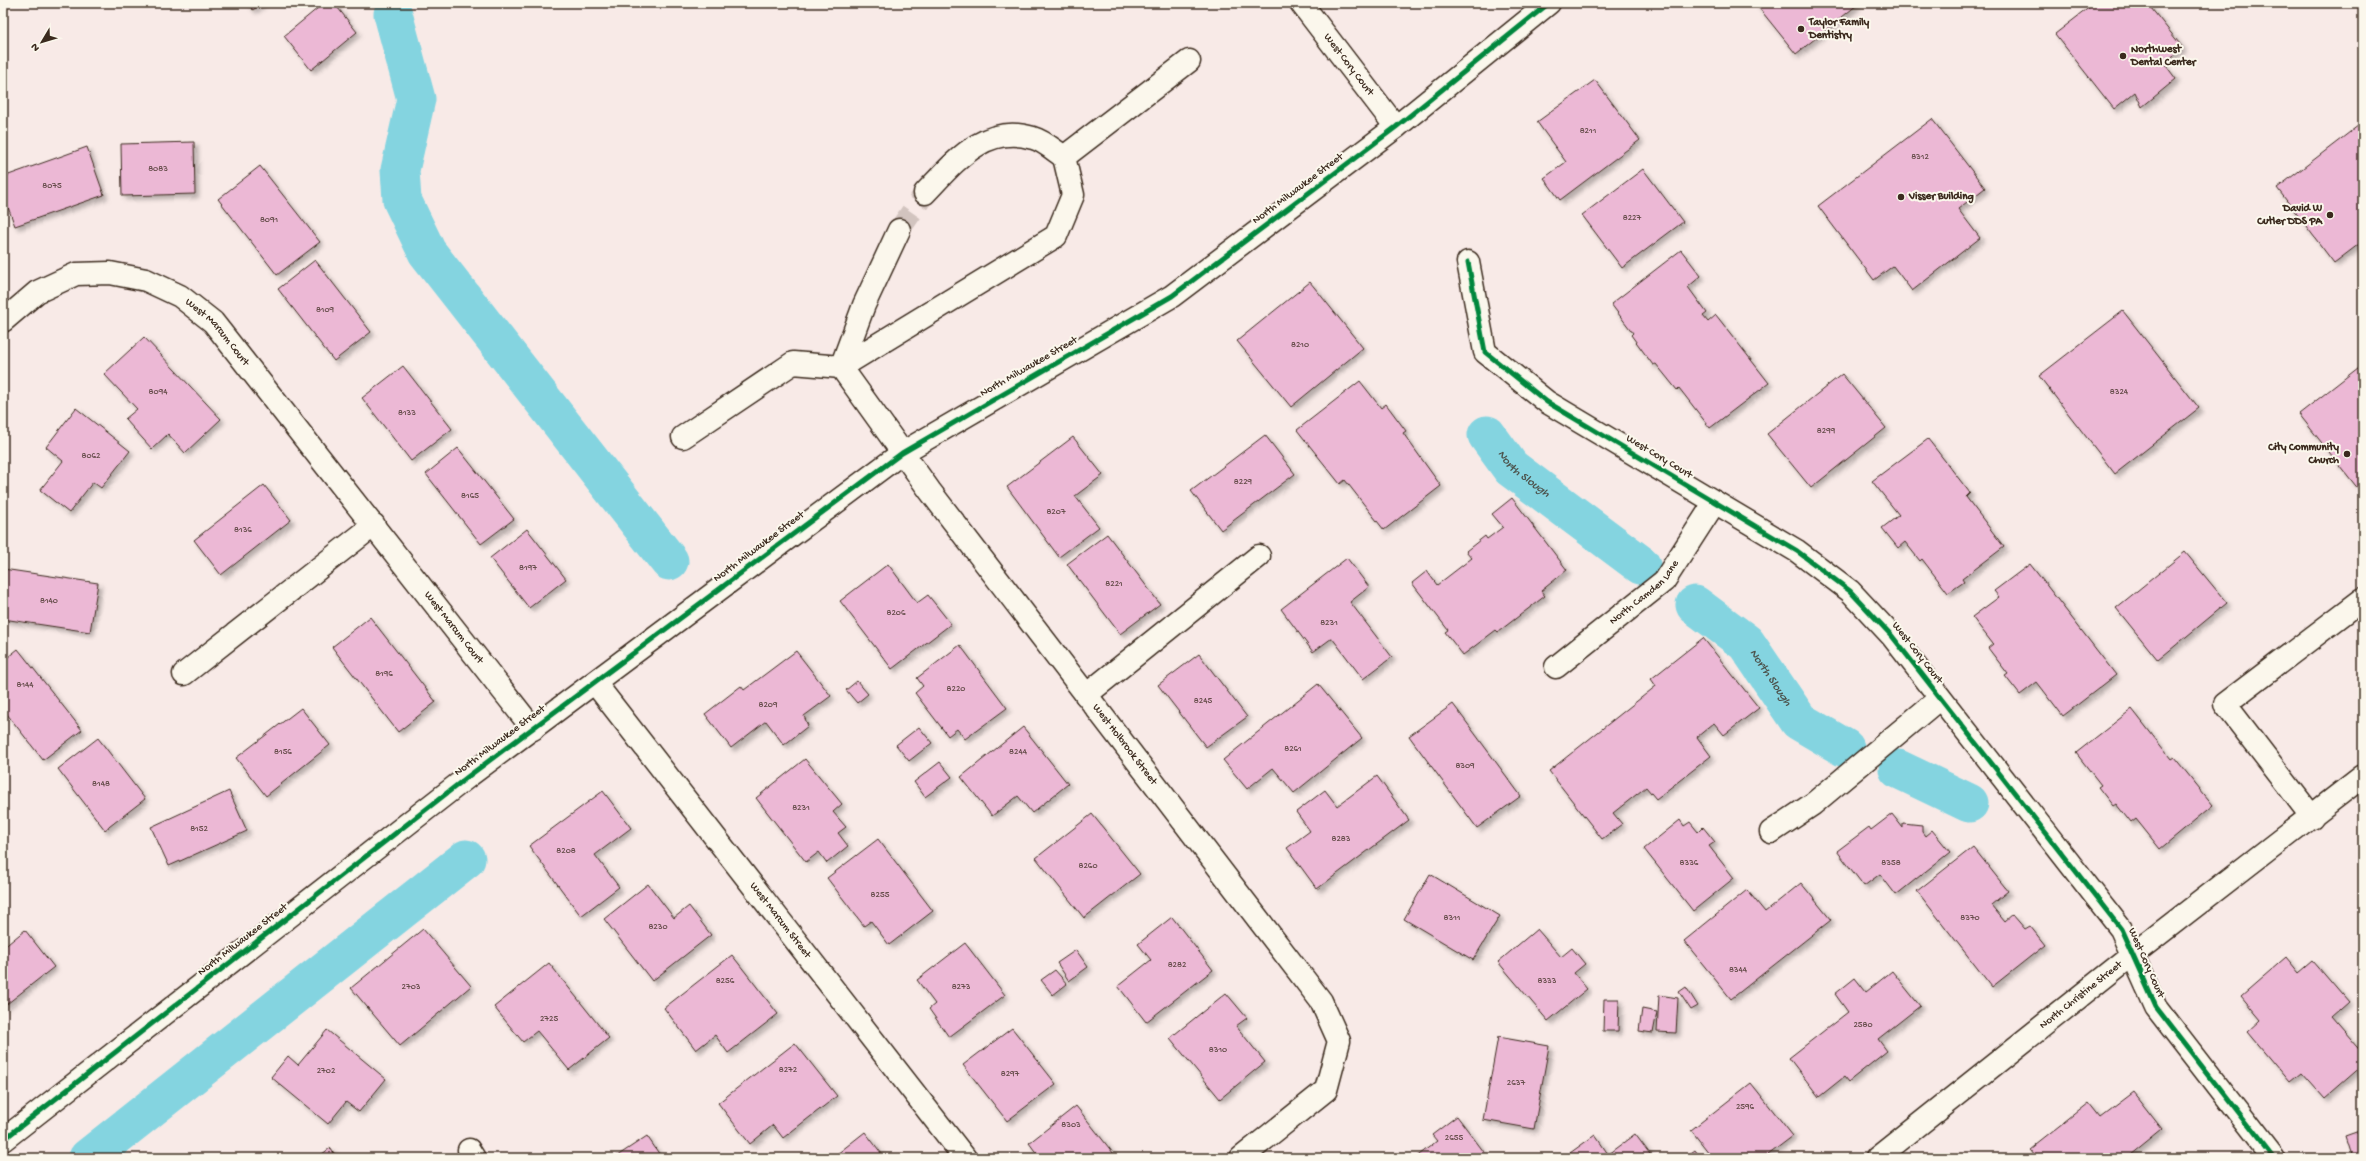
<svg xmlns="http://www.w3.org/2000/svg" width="2366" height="1161" viewBox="0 0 2366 1161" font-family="'Gochi Hand',sans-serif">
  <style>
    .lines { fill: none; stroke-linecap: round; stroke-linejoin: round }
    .canal { stroke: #84d4e0; stroke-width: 39 }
    .building { fill: #ecb8d5; stroke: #3b2a1e; filter: url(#shadow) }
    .minor-tunnel { stroke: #d2c4bf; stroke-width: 22; stroke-dasharray: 22 11; stroke-linecap: butt }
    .minor-casing { stroke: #3b2a1e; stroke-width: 25 }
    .major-casing { stroke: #3b2a1e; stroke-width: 25 }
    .minor { stroke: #fbf7ec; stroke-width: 22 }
    .major { stroke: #fbf7ec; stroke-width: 22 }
    .cycleway-casing { stroke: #fbf7ec; stroke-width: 8 }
    .cycleway { stroke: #00873e; stroke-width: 5 }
    .poi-dot { fill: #3b2a1e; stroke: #fbf7ec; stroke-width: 1.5 }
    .labels { text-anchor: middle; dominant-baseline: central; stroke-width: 4; stroke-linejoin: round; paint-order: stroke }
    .number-label { font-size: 9px; fill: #674e4c }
    .poi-label { font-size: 11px; font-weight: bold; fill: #3b2a1e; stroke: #fbf7ec; text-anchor: start }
    .street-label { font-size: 11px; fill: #3b2a1e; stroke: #fbf7ec }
    .water-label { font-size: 12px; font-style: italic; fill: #4d544e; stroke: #fbf7ec }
  </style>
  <defs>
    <filter id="shadow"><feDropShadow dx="3.5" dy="3.5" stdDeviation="2" flood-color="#0004"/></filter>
  </defs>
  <rect width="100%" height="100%" fill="#f8eae7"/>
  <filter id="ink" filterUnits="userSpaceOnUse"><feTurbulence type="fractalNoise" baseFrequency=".025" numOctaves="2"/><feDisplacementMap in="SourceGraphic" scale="8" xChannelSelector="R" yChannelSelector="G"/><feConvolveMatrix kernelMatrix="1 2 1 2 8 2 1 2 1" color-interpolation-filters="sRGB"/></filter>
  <g filter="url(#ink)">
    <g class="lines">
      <g class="canal">
        <path d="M393,14L416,99L400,170L402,200L427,252L669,561"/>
        <path id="s1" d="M1487,435L1511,468L1641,565"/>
        <path id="s2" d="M1695,605L1746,643L1799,721L1845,748"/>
        <path d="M1898,769L1969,803"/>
        <path d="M88,1158L466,859"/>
      </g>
    </g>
    <g class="building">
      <path d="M247,3H262L253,10Z"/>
      <path d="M324,3H334L357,32L311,70L284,36Z"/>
      <path d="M1755,3H1855L1857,5L1796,54Z"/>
      <path d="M2095,3H2147L2183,48L2164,63L2176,79L2142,107L2135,92L2114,109L2055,34Z"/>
      <path d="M1595,80L1640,140L1560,200L1544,178L1566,162L1537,122Z"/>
      <path d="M1932,119L1985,188L1958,209L1980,238L1912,291L1893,266L1874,280L1818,206Z"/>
      <path d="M2363,122V241L2334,263L2277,188Z"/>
      <path d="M194,142L195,194L122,196L121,144Z"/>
      <path d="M87,147L104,195L15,226L3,194V177Z"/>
      <path d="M260,166L320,242L277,275L218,199Z"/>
      <path d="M1643,169L1683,222L1622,268L1582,215Z"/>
      <path d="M1681,250L1701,276L1688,287L1707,313L1703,316L1708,322L1716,315L1769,383L1710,428L1679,388L1677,390L1656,364L1653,365L1631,335L1633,333L1611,304Z"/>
      <path d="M315,260L371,332L334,361L278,289Z"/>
      <path d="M1310,282L1363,348L1291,407L1237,341Z"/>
      <path d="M2123,311L2199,408L2115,474L2039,376Z"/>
      <path d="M144,337L221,419L185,453L168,434L152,449L125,419L137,409L104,374Z"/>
      <path d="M2363,364V495L2299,414Z"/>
      <path d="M403,366L452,429L411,461L362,398Z"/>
      <path d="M1842,374L1886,428L1811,488L1767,434Z"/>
      <path d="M1360,381L1381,408L1386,404L1406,431L1403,433L1441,486L1384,530L1345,480L1340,484L1297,430Z"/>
      <path d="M76,408L130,451L101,488L93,482L69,513L40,490L63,461L46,447Z"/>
      <path d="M1265,435L1295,474L1221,530L1191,491Z"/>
      <path d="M1073,437L1103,475L1075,496L1099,527L1059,557L1007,487Z"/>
      <path d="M1928,439L1970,493L1966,497L2004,547L1962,579L1964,582L1948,593L1922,559L1920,561L1905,542L1898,548L1882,528L1899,515L1872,481Z"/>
      <path d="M458,448L514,519L481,544L426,474Z"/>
      <path d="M264,485L291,520L221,575L194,540Z"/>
      <path d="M1512,498L1567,570L1541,591L1545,596L1498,632L1496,630L1463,655L1445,632L1448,630L1412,583L1427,571L1437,585L1472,558L1466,551L1485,536L1487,539L1503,527L1492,514Z"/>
      <path d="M527,529L566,579L529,608L490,558Z"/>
      <path d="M1107,534L1160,604L1120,634L1067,564Z"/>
      <path d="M2185,552L2227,603L2158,660L2116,608Z"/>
      <path d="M1347,558L1369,587L1350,602L1392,657L1363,679L1332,638L1313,652L1281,609Z"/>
      <path d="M888,564L917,603L928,595L951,624L892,669L840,601Z"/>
      <path d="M2030,564L2116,675L2063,716L2037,682L2020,695L2005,676L2008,674L1988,648L1993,644L1972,617L1999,597L1994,591Z"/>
      <path d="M3,569L98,583L90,632L3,619Z"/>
      <path d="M370,617L436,702L398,732L332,647Z"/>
      <path d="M1703,638L1759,708L1724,735L1714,723L1697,737L1711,756L1656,799L1646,787L1613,813L1622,824L1602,839L1549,771L1656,686L1651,679Z"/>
      <path d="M960,645L1007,708L965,739L957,729L948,736L915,693L923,686L917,678Z"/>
      <path d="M18,649L82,730L43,760L3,709V661Z"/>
      <path d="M796,651L831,696L804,716L808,726L784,745L766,721L731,748L705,714L741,686L744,690Z"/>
      <path d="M1199,654L1247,717L1206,747L1158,685Z"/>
      <path d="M857,681L868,694L857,703L846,690Z"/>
      <path d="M1318,684L1362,738L1294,793L1273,768L1247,789L1223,760Z"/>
      <path d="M1453,704L1521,796L1477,828L1409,736Z"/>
      <path d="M301,708L330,745L266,796L236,758Z"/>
      <path d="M2132,709L2171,759L2174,757L2213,805L2160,849L2136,819L2131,823L2116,804L2113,806L2098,787L2101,785L2076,753Z"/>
      <path d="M919,727L932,743L909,761L896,745Z"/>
      <path d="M1023,727L1068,784L1032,813L1018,796L992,816L961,777Z"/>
      <path d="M98,738L145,799L105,830L58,769Z"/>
      <path d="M805,759L842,804L833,812L846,827L838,833L848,846L827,863L819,852L806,862L756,798Z"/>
      <path d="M940,762L952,777L925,797L914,782Z"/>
      <path d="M1377,776L1409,820L1317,889L1287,848L1310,831L1296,812L1325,790L1337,806Z"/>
      <path d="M229,791L247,831L169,866L151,827Z"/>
      <path d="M603,791L631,828L595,855L619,887L581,916L529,846Z"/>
      <path d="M1092,814L1140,874L1084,918L1036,858Z"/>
      <path d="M1892,814L1903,828V823L1922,825V832L1925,836L1932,830L1950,852L1896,895L1880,874L1864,886L1837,851L1869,827L1871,830Z"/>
      <path d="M1680,820L1684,826L1690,822L1698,832L1703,827L1715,842L1709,846L1734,878L1693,911L1644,849Z"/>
      <path d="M878,839L933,911L889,945L871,921L864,926L827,878Z"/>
      <path d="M1973,847L2008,891L1991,905L2005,922L2013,915L2025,929L2030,926L2045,945L1992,987L1917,891Z"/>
      <path d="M1430,874L1500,916L1473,960L1404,919Z"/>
      <path d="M1801,883L1831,920L1731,999L1684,941L1747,890L1765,912Z"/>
      <path d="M648,884L674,918L689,906L711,935L652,981L604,919Z"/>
      <path d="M1172,917L1213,970L1146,1022L1118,986L1151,960L1138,944Z"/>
      <path d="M423,929L471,986L400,1046L351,988Z"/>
      <path d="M1537,929L1561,957L1572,948L1585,964L1574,973L1587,989L1548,1021L1498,962Z"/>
      <path d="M25,930L54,967L3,1007V948Z"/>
      <path d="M965,943L1005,995L949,1037L929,1009L935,1004L917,980Z"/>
      <path d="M1076,950L1088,967L1069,981L1057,963Z"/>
      <path d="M732,955L778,1014L728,1053L715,1035L696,1050L664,1008Z"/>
      <path d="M2286,957L2299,973L2313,961L2348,1002L2331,1017L2363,1054V1065L2324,1099L2301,1073L2290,1082L2248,1032L2261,1020L2241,996Z"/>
      <path d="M549,963L609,1038L569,1070L537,1031L523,1042L494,1007Z"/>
      <path d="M1055,970L1067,984L1053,995L1041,980Z"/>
      <path d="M1892,971L1920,1006L1878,1039L1887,1051L1848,1082L1844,1077L1819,1097L1789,1058L1848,1012L1835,994L1855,978L1866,992Z"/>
      <path d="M1686,987L1698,1006L1691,1010L1679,992Z"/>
      <path d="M1226,993L1247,1018L1236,1026L1265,1062L1220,1099L1170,1038Z"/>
      <path d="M1659,995L1678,998L1676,1033L1657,1032Z"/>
      <path d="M1604,999H1619L1618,1031H1603Z"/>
      <path d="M1642,1009L1657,1012L1653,1033L1639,1031Z"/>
      <path d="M1012,1028L1056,1084L1007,1121L963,1065Z"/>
      <path d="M327,1030L386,1079L359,1112L346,1102L328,1124L271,1077L288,1056L298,1065Z"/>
      <path d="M1498,1037L1549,1046L1534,1129L1483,1120Z"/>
      <path d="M795,1043L837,1096L783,1138L773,1125L750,1144L718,1103Z"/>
      <path d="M1751,1083L1793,1136L1764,1158H1713L1691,1130Z"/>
      <path d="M2133,1092L2162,1129L2130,1155L2133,1158H2038L2031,1149L2089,1103L2100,1117Z"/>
      <path d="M1076,1106L1117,1158H1040L1029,1143Z"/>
      <path d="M1457,1116L1487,1156L1484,1158H1415L1437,1141L1432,1135Z"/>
      <path d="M2363,1130V1158H2353L2346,1136Z"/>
      <path d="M865,1132L885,1158H832Z"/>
      <path d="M1635,1134L1653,1158H1563L1595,1135L1608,1154Z"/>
      <path d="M647,1136L662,1158H614Z"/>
      <path d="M330,1148L338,1158H317Z"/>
      <path d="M1695,1150L1701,1158H1684Z"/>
    </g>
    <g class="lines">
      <path class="minor-tunnel" d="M899,230L925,193"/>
      <defs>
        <g id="minor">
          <path id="s3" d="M1301,3L1396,127"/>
          <path id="s4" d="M1189,61L1064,157L1073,195L1056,236L841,367L930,491L1321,1001L1339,1041L1326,1090L1241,1158"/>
          <path d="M925,193C955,162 985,123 1033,138C1044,141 1055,151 1064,157"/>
          <path d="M1468,262L1485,352L1547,402L1797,551L1850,591L1892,636L2121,929L2156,1007L2273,1158"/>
          <path id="s5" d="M3,321L37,292L76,274L110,273L146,280L180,296L213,322L533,729"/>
          <path d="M683,437L793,363L841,367L864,305L899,230"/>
          <path id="s6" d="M1556,667L1664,581L1715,502"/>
          <path d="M184,674L374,525"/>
          <path id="s7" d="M595,683L965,1158"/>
          <path d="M1086,695L1259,556"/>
          <path d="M2312,817L2225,704L2363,599"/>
          <path d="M1771,832L1813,804L1940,698"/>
          <path d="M469,1150L474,1158"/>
          <path id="s8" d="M1877,1158L2132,955L2363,776"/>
        </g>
        <path id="major" d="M3,1140L470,775L902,453L1172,296L1396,127L1549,3"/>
      </defs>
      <use href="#minor" class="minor-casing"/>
      <use href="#major" class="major-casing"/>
      <use href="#minor" class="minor"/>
      <use href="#major" class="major"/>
      <defs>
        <g id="cycleway">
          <path d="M1468,262L1485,352L1547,402L1797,551L1850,591L1892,636L2121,929L2156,1007L2273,1158"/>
          <path d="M3,1140L470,775L902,453L1172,296L1396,127L1549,3"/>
        </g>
      </defs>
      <use href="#cycleway" class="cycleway-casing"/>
      <use href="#cycleway" class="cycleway"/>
    </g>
  </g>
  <g class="poi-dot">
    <circle cx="1801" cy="29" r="4"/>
    <circle cx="2123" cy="56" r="4"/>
    <circle cx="1901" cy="197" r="4"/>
    <circle cx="2330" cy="215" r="4"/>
    <circle cx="2347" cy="454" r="4"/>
  </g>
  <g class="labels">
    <g class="number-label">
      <text x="1588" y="131">8211</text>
      <text x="1920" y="157">8312</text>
      <text x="158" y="169">8083</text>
      <text x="52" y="186">8075</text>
      <text x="1632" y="218">8227</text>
      <text x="269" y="220">8091</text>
      <text x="325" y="310">8109</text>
      <text x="1300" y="345">8210</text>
      <text x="158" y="392">8094</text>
      <text x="2119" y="392">8324</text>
      <text x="407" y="413">8133</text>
      <text x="1826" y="431">8299</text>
      <text x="91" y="456">8062</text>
      <text x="1243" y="482">8229</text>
      <text x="470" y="496">8165</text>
      <text x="1056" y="512">8207</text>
      <text x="243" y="530">8136</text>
      <text x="528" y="568">8197</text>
      <text x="1114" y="584">8221</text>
      <text x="49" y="601">8140</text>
      <text x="896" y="613">8206</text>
      <text x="1329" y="623">8231</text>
      <text x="384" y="674">8196</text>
      <text x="25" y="685">8144</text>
      <text x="956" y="689">8220</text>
      <text x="1203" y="701">8245</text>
      <text x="768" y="705">8209</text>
      <text x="1293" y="749">8261</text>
      <text x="283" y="752">8156</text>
      <text x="1018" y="752">8244</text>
      <text x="1465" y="766">8309</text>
      <text x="101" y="784">8148</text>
      <text x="801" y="808">8231</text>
      <text x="199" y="829">8152</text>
      <text x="1341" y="839">8283</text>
      <text x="566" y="851">8208</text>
      <text x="1689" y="863">8336</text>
      <text x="1891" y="863">8358</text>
      <text x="1088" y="866">8260</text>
      <text x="880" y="895">8255</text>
      <text x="1452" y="918">8311</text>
      <text x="1970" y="918">8370</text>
      <text x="658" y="927">8230</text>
      <text x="1177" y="965">8282</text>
      <text x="1738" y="970">8344</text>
      <text x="725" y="981">8256</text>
      <text x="1547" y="981">8333</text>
      <text x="411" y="987">2703</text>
      <text x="961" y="987">8273</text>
      <text x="549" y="1019">2725</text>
      <text x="1863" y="1025">2580</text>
      <text x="1218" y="1050">8310</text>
      <text x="788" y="1070">8272</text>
      <text x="326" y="1071">2702</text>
      <text x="1010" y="1074">8297</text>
      <text x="1516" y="1083">2637</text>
      <text x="1745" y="1107">2596</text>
      <text x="1071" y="1125">8303</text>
      <text x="1454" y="1138">2655</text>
    </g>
    <g class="poi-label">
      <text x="1809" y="23">Taylor Family<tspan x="1809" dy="13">Dentistry</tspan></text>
      <text x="2131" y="50">Northwest<tspan x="2131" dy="13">Dental Center</tspan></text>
      <text x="1909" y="197">Visser Building</text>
      <text x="2322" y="209" text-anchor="end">David W<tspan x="2322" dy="13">Cutler DDS PA</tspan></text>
      <text x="2339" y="448" text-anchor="end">City Community<tspan x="2339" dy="13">Church</tspan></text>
    </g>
    <g class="street-label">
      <text stroke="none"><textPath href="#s3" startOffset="78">West Cory Court</textPath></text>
      <text transform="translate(1298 189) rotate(-37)">North Milwaukee Street</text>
      <text stroke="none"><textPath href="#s5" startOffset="248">West Marcum Court</textPath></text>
      <text transform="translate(1029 367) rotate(-30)">North Milwaukee Street</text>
      <text transform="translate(1659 457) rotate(31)">West Cory Court</text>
      <text transform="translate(759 547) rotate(-37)">North Milwaukee Street</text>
      <text stroke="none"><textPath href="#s6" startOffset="116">North Camden Lane</textPath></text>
      <text stroke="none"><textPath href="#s5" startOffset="627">West Marcum Court</textPath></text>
      <text transform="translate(1917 653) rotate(52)">West Cory Court</text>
      <text transform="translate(500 741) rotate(-37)">North Milwaukee Street</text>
      <text stroke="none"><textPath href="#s4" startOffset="965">West Holbrook Street</textPath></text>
      <text stroke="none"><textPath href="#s7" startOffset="301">West Marcum Street</textPath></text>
      <text transform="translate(243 940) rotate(-38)">North Milwaukee Street</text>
      <text transform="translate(2146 963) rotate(66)">West Cory Court</text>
      <text stroke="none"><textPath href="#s8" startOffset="261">North Christine Street</textPath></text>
    </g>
    <g class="water-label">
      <text stroke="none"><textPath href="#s1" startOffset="54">North Slough</textPath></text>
      <text stroke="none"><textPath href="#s2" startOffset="106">North Slough</textPath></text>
    </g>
  </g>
  <rect width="2366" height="1161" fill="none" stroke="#fbf7ec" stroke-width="16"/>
  <rect x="8" y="8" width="2350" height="1145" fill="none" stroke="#3b2a1e" stroke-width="1.5" filter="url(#ink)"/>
  <g transform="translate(42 42) rotate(232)" stroke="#fbf7ec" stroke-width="3" paint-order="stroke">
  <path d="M0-3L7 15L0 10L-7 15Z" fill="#3b2a1e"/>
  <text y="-6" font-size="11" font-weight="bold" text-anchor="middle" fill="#3b2a1e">N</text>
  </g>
</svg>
